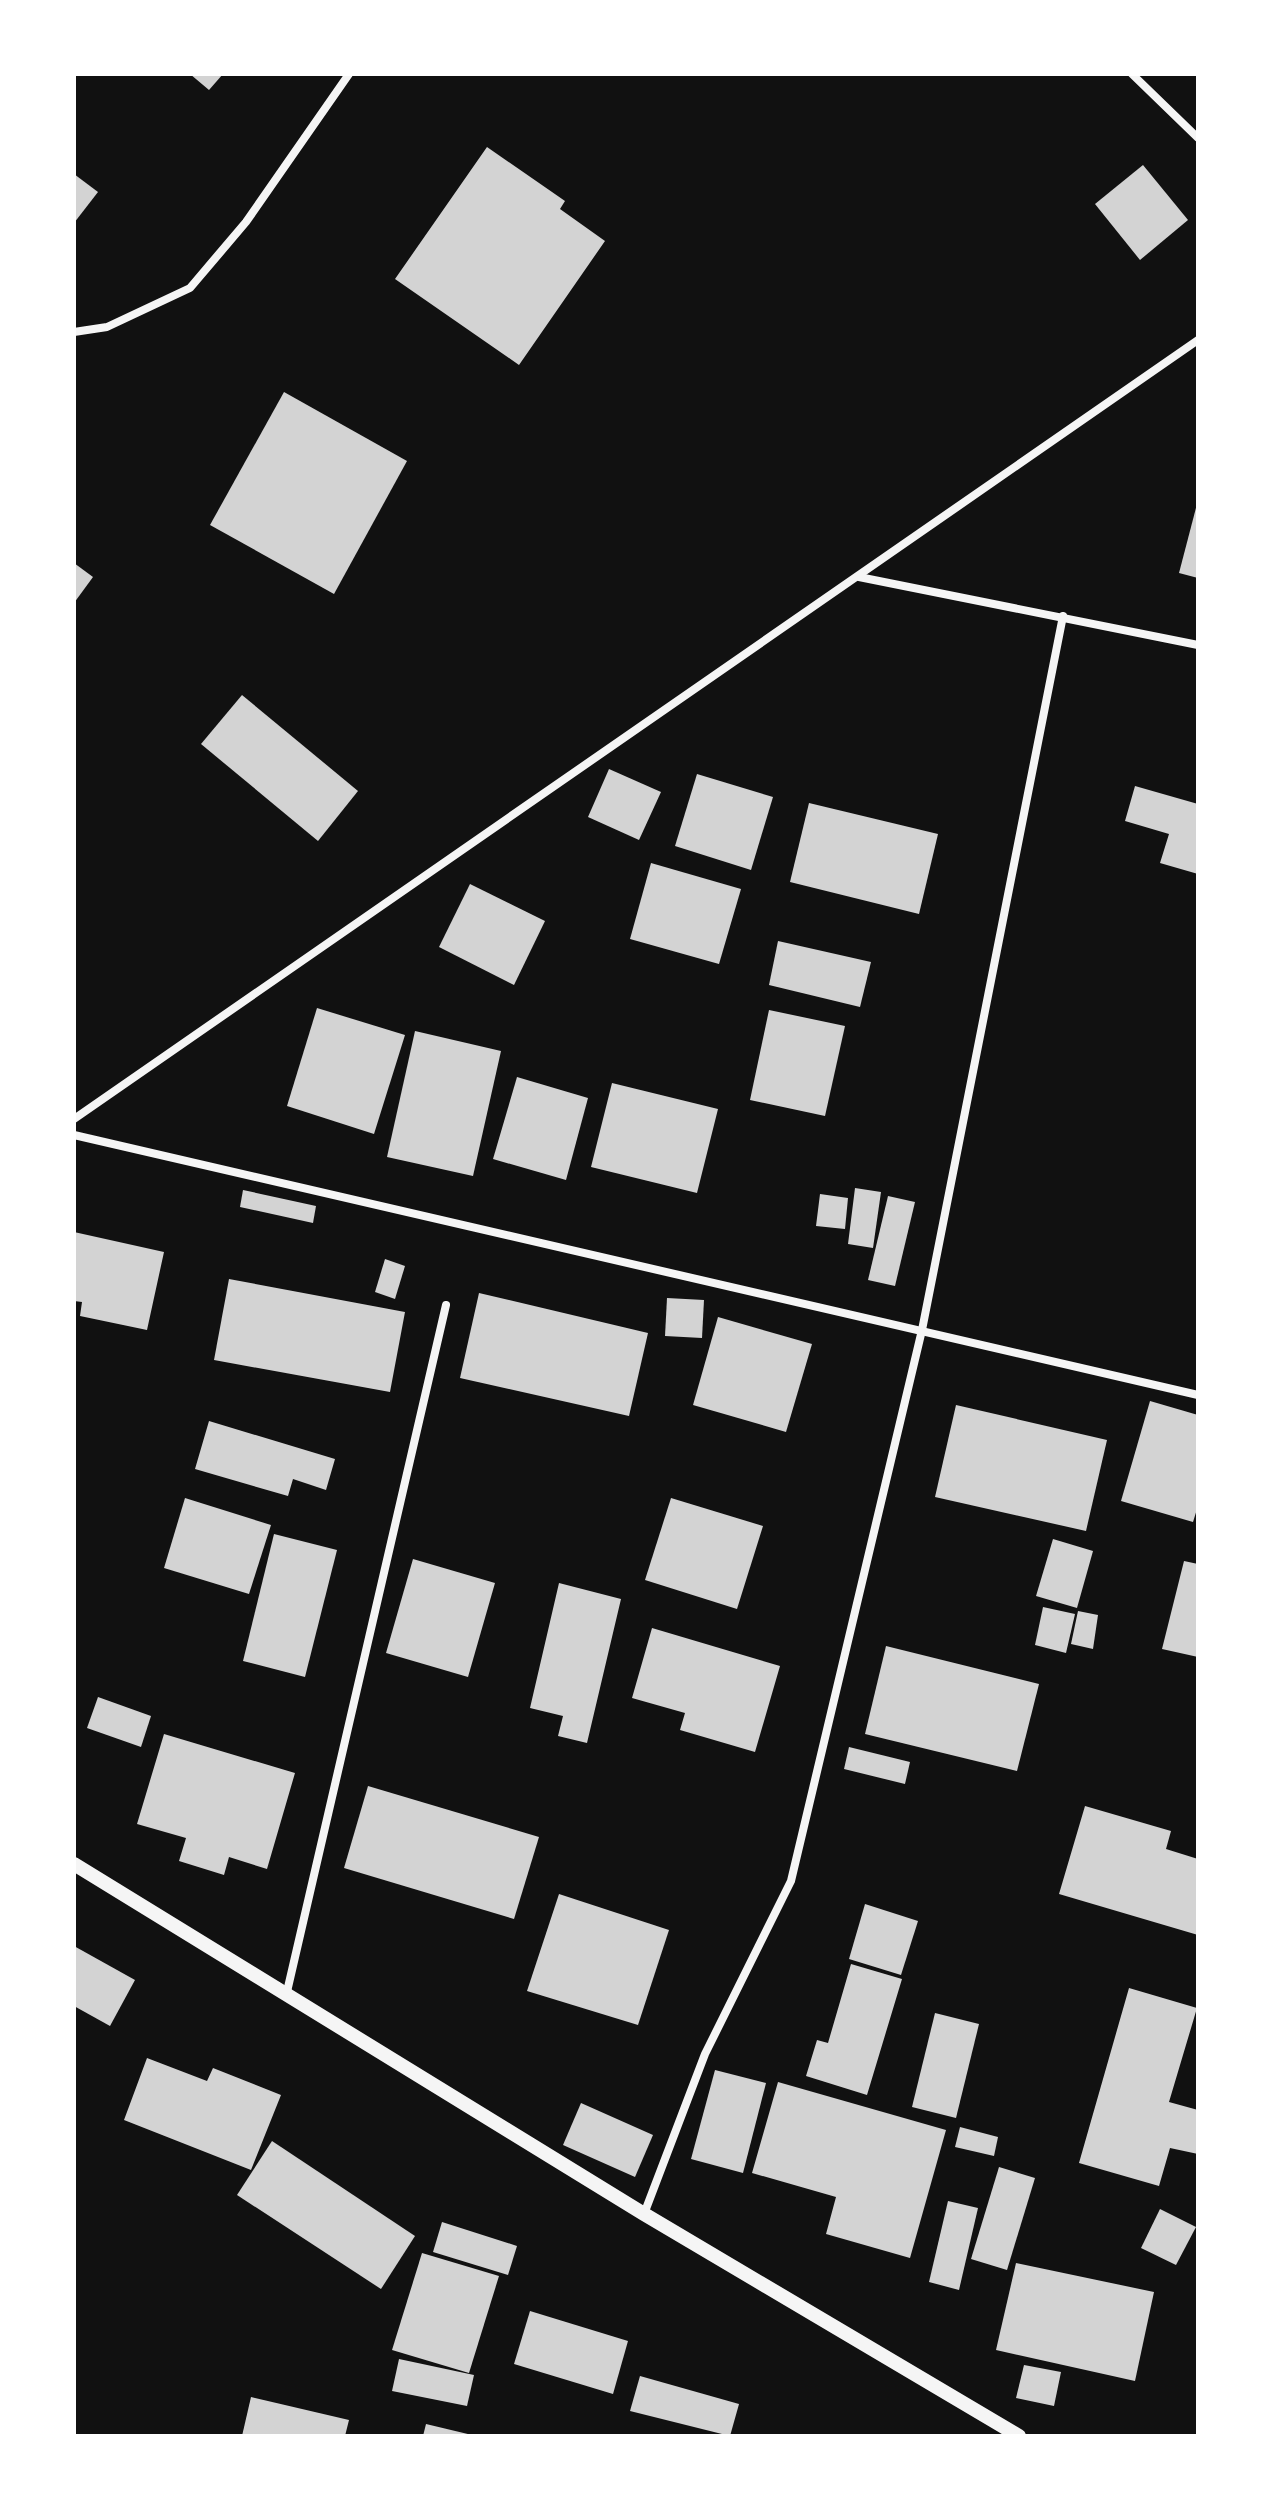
<svg xmlns="http://www.w3.org/2000/svg" width="1272" height="2510" viewBox="0 0 1272 2510" font-family="'Work Sans',sans-serif">
  <style>
    .building { fill: #d3d3d3 }
    .lines { fill: none; stroke-linecap: round; stroke-linejoin: round }
    .minor { stroke: #f5f5f5; stroke-width: 8 }
    .tertiary { stroke: #f5f5f5; stroke-width: 14 }
  </style>
  <rect width="100%" height="100%" fill="#111"/>
  <g class="building">
    <path d="M190,74H223L209,90Z"/>
    <path d="M487,147L565,201L560,209L605,241L519,365L395,279Z"/>
    <path d="M1143,165L1188,220L1140,260L1095,204Z"/>
    <path d="M74,174L98,192L74,223Z"/>
    <path d="M284,392L407,461L334,594L210,525Z"/>
    <path d="M1197,504H1198V578L1179,573Z"/>
    <path d="M74,563L93,577L74,603Z"/>
    <path d="M242,695L358,791L318,841L201,744Z"/>
    <path d="M609,769L661,792L639,840L588,817Z"/>
    <path d="M697,774L773,797L751,870L675,846Z"/>
    <path d="M1135,786L1198,804V874L1160,863L1169,834L1125,821Z"/>
    <path d="M809,803L938,834L919,914L790,882Z"/>
    <path d="M651,863L741,889L719,964L630,939Z"/>
    <path d="M470,884L545,921L514,985L439,947Z"/>
    <path d="M778,941L871,962L860,1007L769,985Z"/>
    <path d="M317,1008L405,1035L374,1134L287,1106Z"/>
    <path d="M769,1010L845,1026L825,1116L750,1100Z"/>
    <path d="M415,1031L501,1051L473,1176L387,1157Z"/>
    <path d="M517,1077L588,1098L566,1180L493,1159Z"/>
    <path d="M612,1083L718,1109L697,1193L591,1167Z"/>
    <path d="M855,1188L881,1192L873,1248L848,1244Z"/>
    <path d="M243,1190L316,1206L313,1223L240,1207Z"/>
    <path d="M820,1194L848,1198L845,1229L816,1226Z"/>
    <path d="M888,1196L915,1202L895,1286L868,1280Z"/>
    <path d="M74,1232L164,1252L147,1330L80,1316L82,1302L74,1301Z"/>
    <path d="M385,1259L405,1266L395,1299L375,1292Z"/>
    <path d="M229,1279L405,1312L390,1392L214,1360Z"/>
    <path d="M479,1293L648,1333L629,1416L460,1378Z"/>
    <path d="M667,1298L704,1300L702,1338L665,1336Z"/>
    <path d="M718,1317L812,1344L786,1432L693,1405Z"/>
    <path d="M1150,1401L1198,1415V1506L1193,1522L1121,1501Z"/>
    <path d="M956,1405L1107,1440L1086,1531L935,1497Z"/>
    <path d="M209,1421L335,1459L326,1490L293,1479L288,1496L195,1469Z"/>
    <path d="M185,1498L271,1525L249,1594L164,1568Z"/>
    <path d="M671,1498L763,1526L737,1609L645,1580Z"/>
    <path d="M274,1534L337,1550L305,1677L243,1661Z"/>
    <path d="M1053,1539L1093,1551L1077,1608L1036,1596Z"/>
    <path d="M413,1559L495,1583L468,1677L386,1653Z"/>
    <path d="M1184,1561L1198,1564V1657L1162,1649Z"/>
    <path d="M559,1583L621,1599L587,1743L558,1736L563,1716L530,1708Z"/>
    <path d="M1043,1607L1075,1614L1066,1653L1035,1645Z"/>
    <path d="M1078,1611L1098,1615L1093,1649L1071,1644Z"/>
    <path d="M652,1628L780,1666L755,1752L680,1730L685,1713L632,1698Z"/>
    <path d="M886,1646L1039,1684L1017,1771L865,1734Z"/>
    <path d="M98,1697L151,1716L141,1747L87,1728Z"/>
    <path d="M164,1734L295,1773L267,1869L229,1857L224,1875L179,1861L186,1838L137,1824Z"/>
    <path d="M849,1747L910,1762L905,1784L844,1769Z"/>
    <path d="M368,1786L539,1837L514,1919L344,1868Z"/>
    <path d="M1085,1806L1171,1831L1166,1849L1198,1859V1935L1059,1894Z"/>
    <path d="M559,1894L669,1930L638,2025L527,1991Z"/>
    <path d="M865,1904L918,1921L901,1975L849,1959Z"/>
    <path d="M74,1946L135,1980L110,2026L74,2006Z"/>
    <path d="M851,1964L902,1979L867,2095L806,2076L817,2040L828,2043Z"/>
    <path d="M1129,1988L1197,2008L1169,2102L1198,2110V2154L1170,2148L1159,2186L1079,2163Z"/>
    <path d="M935,2013L979,2024L956,2118L912,2107Z"/>
    <path d="M147,2058L207,2081L213,2068L281,2095L251,2170L124,2120Z"/>
    <path d="M715,2070L766,2083L743,2173L691,2159Z"/>
    <path d="M778,2082L946,2130L910,2258L826,2234L836,2197L752,2173Z"/>
    <path d="M581,2103L653,2135L635,2177L563,2145Z"/>
    <path d="M960,2127L998,2137L994,2156L955,2147Z"/>
    <path d="M272,2141L415,2236L381,2289L237,2195Z"/>
    <path d="M999,2167L1035,2178L1007,2270L971,2259Z"/>
    <path d="M948,2201L978,2208L959,2290L929,2282Z"/>
    <path d="M1160,2209L1196,2227L1176,2265L1141,2248Z"/>
    <path d="M442,2222L517,2246L508,2275L433,2252Z"/>
    <path d="M422,2253L499,2276L469,2373L392,2350Z"/>
    <path d="M1016,2263L1154,2292L1135,2381L996,2350Z"/>
    <path d="M530,2311L628,2341L613,2394L514,2364Z"/>
    <path d="M399,2359L474,2375L467,2406L392,2391Z"/>
    <path d="M1024,2365L1061,2372L1054,2406L1016,2398Z"/>
    <path d="M640,2376L739,2404L730,2436L630,2411Z"/>
    <path d="M251,2397L349,2420L345,2436H242Z"/>
    <path d="M426,2424L472,2435V2436H423Z"/>
  </g>
  <g class="lines">
    <g class="minor">
      <path d="M1132,74L1198,138"/>
      <path d="M74,332L107,327L190,288L246,222L349,74"/>
      <path d="M859,577L1198,645"/>
      <path d="M74,1119L1198,340"/>
      <path d="M74,1135L1198,1395"/>
      <path d="M286,1996L446,1305"/>
      <path d="M644,2214L705,2054L791,1881L922,1330L1063,616"/>
    </g>
    <path class="tertiary" d="M74,1864L644,2214L1019,2436"/>
  </g>
  <rect width="1272" height="2510" fill="none" stroke="#ffffff" stroke-width="152"/>
</svg>
